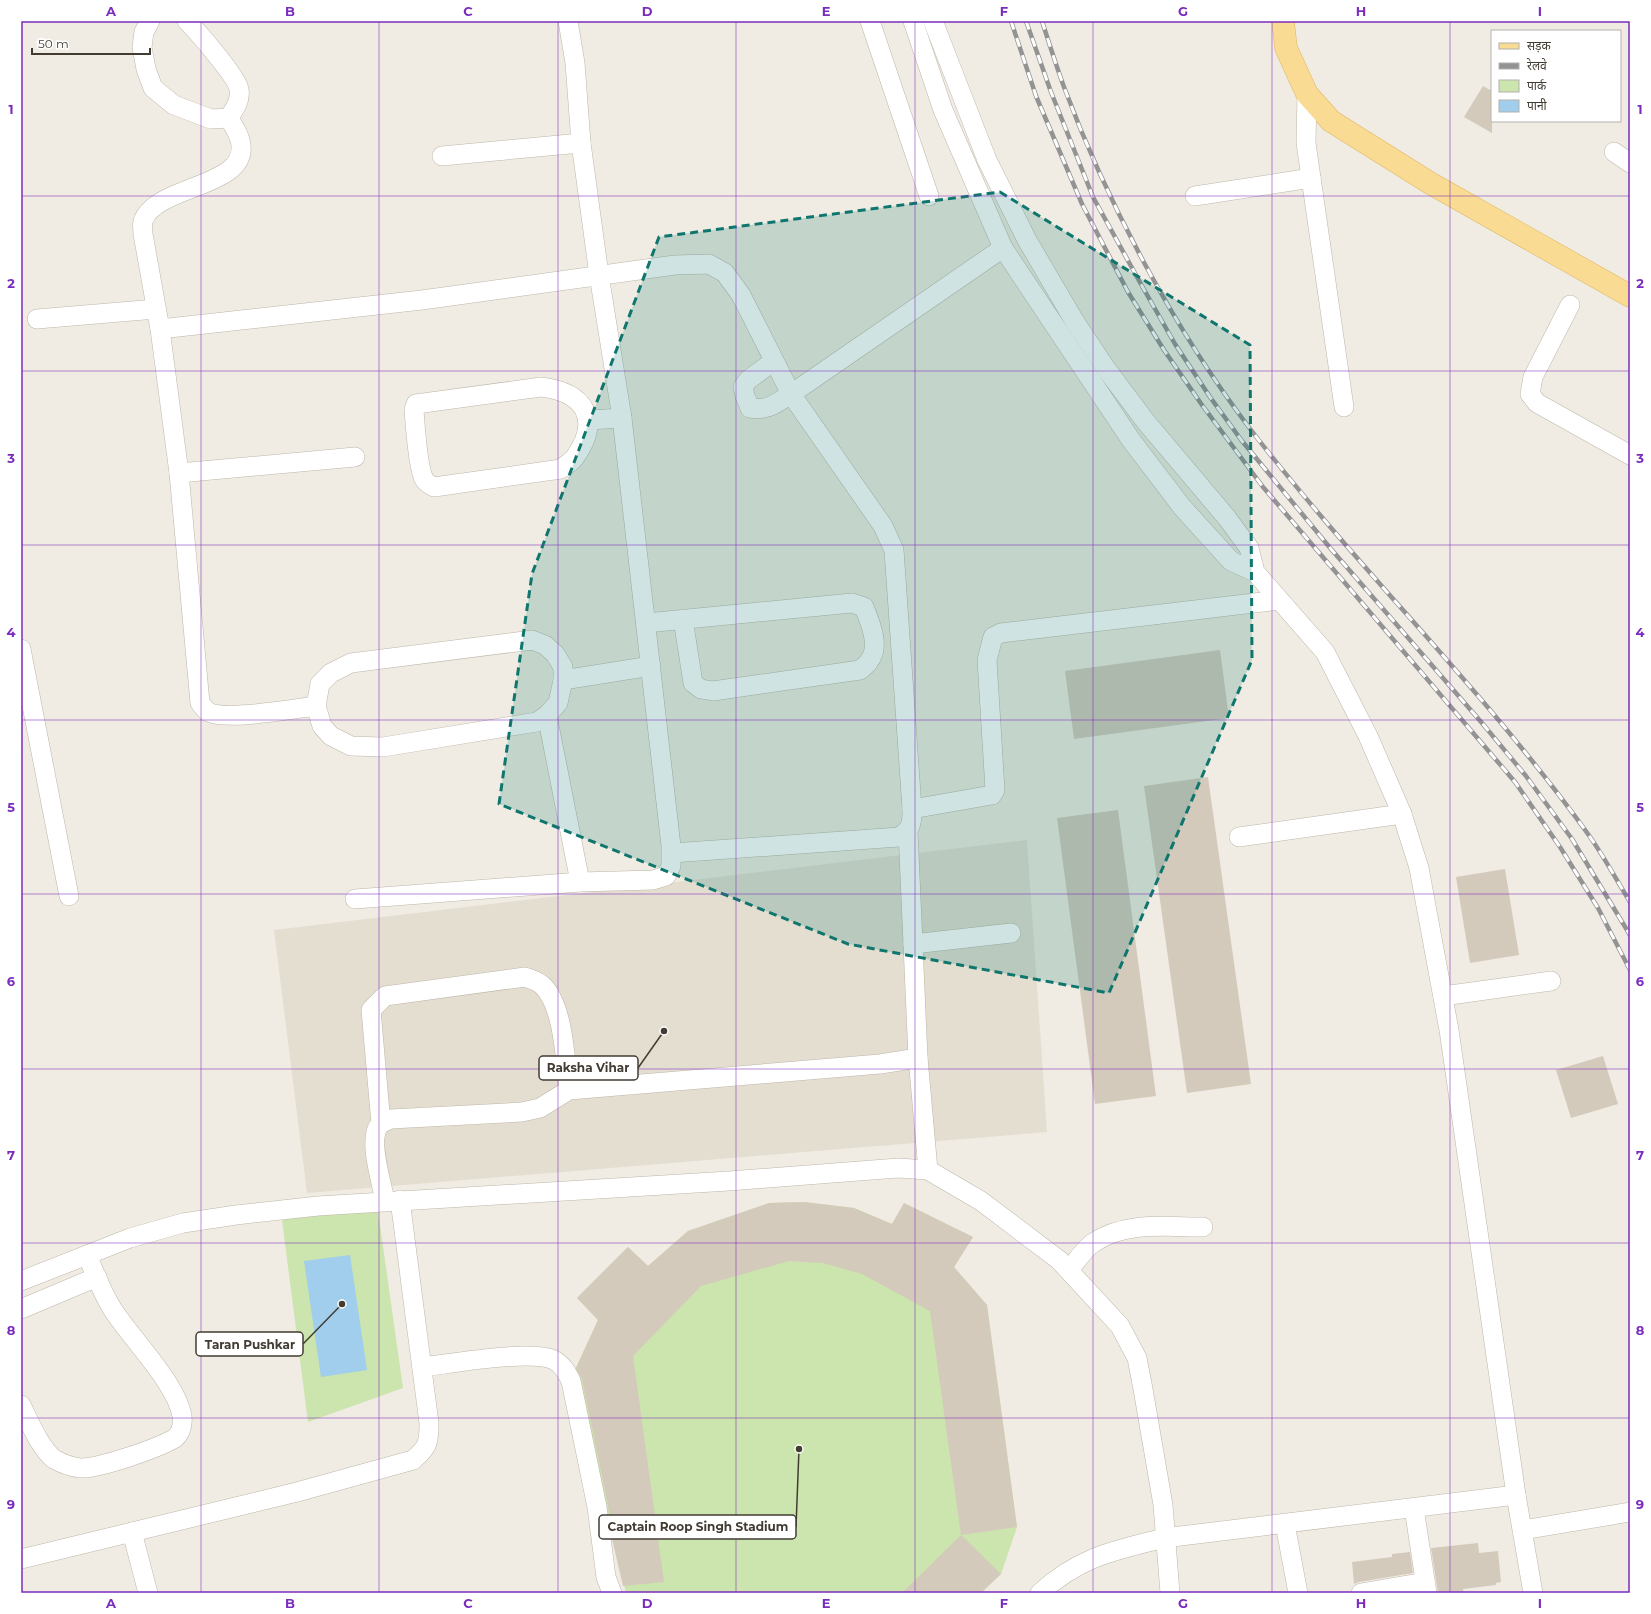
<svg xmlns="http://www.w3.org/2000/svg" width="1651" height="1614" viewBox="0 0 1651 1614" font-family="Montserrat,'Noto Sans Devanagari',sans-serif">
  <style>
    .residential { fill: #e4ded1 }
    .green { fill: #cce4ad }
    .water { fill: #a0ceec }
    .building { fill: #d4cabc }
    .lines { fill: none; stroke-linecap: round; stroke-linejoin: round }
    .minor-casing { stroke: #beb6a9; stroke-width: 20 }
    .major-casing { stroke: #ddb764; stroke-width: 23 }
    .minor { stroke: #fff; stroke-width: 19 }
    .major { stroke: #f9db93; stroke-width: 22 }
    .rail-casing { stroke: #939393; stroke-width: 4.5 }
    .rail { stroke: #fff; stroke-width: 3; stroke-dasharray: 9; stroke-linecap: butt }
    .marked { fill: #0f766e; fill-opacity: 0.2; stroke: #0f766e; stroke-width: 3; stroke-dasharray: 8 5; stroke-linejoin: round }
    .grid { fill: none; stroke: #7b2cbf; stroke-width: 1; stroke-opacity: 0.55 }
    .leader { fill: none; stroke: #423c33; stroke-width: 1.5 }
    .callout-dot { fill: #423c33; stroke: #fff; stroke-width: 1.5 }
    .callout { fill: #fff; stroke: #423c33; stroke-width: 1.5 }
    .callout-label { font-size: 12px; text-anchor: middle; font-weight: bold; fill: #423c33 }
    .neatline { fill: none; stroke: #7b2cbf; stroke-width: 1.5 }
    .grid-label { font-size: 13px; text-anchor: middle; font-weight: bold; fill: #7b2cbf }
  </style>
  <rect width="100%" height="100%" fill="#f0ece3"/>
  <path class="residential" d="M1027,840L1047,1132L307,1193L274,930Z"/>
  <g class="green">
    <path d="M804,1202L854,1208L892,1224L904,1203L973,1237L954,1267L987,1305L1017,1527L1001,1574L981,1593H626L574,1372L598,1320L577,1298L628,1247L648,1266L688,1231L769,1203Z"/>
    <path d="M377,1204L403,1388L308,1422L282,1220Z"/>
  </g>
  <path class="water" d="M350,1255L367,1370L321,1377L304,1261Z"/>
  <g class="building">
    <path d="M1483,86L1492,91V133L1464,117Z"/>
    <path d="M1220,650L1229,718L1074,739L1065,671Z"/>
    <path d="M1208,777L1251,1084L1187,1093L1144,786Z"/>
    <path d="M1118,810L1156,1096L1095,1104L1057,818Z"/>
    <path d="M1505,869L1519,955L1470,963L1456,877Z"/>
    <path d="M1603,1056L1618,1104L1571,1118L1556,1070Z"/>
    <path d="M804,1202L854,1208L892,1224L904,1203L973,1237L954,1267L987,1305L1017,1527L961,1535L930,1311L862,1274L823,1263L789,1261L701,1286L633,1356L664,1582L623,1586L612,1539L608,1505L582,1379L576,1368L598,1320L577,1298L628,1247L648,1266L688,1231L769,1203Z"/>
    <path d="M961,1535L1001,1574L981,1593H902Z"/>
    <path d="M1478,1543L1479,1553L1498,1551L1501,1582L1496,1583V1585L1463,1589L1464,1593H1438L1431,1548Z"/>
    <path d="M1410,1552L1413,1573L1359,1582L1354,1584L1352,1562L1392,1557V1554Z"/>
  </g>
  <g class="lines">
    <defs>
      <g id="minor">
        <path d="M150,21L144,32L142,47L146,69L153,88L174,105L211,119L229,118C235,108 241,100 239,89C237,77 197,31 187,21"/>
        <path d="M870,21L929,196"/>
        <path d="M913,21L943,110L1003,248L1131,440L1182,507L1231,561L1255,572"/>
        <path d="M933,21L987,160L1027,240L1075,322L1107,370L1146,422L1227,518L1249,548L1255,572L1325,652L1368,736L1402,814L1419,868L1449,1030L1516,1495L1533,1593"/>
        <path d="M1307,94L1306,143L1344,407"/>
        <path d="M229,118C232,124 238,132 240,140C253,188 156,184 143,221C142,225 143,230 143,234L160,329L179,473L200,703C203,706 205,710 208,712C227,721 293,709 316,706"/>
        <path d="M1614,152L1630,163"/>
        <path d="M442,156L581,143"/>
        <path d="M1195,196L1311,178"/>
        <path d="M1570,305L1533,377L1530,394L1537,403L1630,455"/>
        <path d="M37,319L156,309"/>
        <path d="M160,329L422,300L675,265L709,264L725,273L741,295L791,394L883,526L894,550L912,809C912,824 912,828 899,837L672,853"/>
        <path d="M774,361L748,380L743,387L745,396L750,408C769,411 776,403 791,394L1003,248"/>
        <path d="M541,387C584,392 602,419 575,457C572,462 565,465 561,469L434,487C430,485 426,483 424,479C418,468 415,424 414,410L416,404Z"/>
        <path d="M589,420L622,418"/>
        <path d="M179,473L355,457"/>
        <path d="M646,623L852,603L864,607C870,622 881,647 869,661C867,665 863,667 860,670L713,691L701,689L693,683L683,619"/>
        <path d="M532,640L545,645L555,654L563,667V680L558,703L547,715L537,722L383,747L351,746L331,736L322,726L316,706L320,684L331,673L351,663Z"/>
        <path d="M21,649L69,896"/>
        <path d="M563,680L651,666"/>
        <path d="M547,715L580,882"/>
        <path d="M912,809L992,795L995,790L987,660L993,637L1001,633L1018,631L1279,600"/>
        <path d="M908,831L913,944"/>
        <path d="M1239,837L1402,814"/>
        <path d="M355,899L580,882L653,880L666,876L671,866V846L622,418L599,275L581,143L575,63L568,21"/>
        <path d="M1443,996L1551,981"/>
        <path d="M381,1124L371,1010L385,996L525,977C530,979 538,981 542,985C564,1005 565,1061 569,1090"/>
        <path d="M928,1170L918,1058L913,944L1011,933"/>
        <path d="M385,1201C382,1183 367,1139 380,1124C383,1122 388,1120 391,1119L522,1112L540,1108L569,1090L880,1064L918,1058"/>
        <path d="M1069,1270C1076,1262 1084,1249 1093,1243C1125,1221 1167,1227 1203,1227"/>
        <path d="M21,1281L130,1238L183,1223L236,1215L318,1206L729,1181L898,1168L928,1170L981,1201L1059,1260L1120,1326L1137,1358L1143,1389L1163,1505L1170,1593"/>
        <path d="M21,1309L97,1277"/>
        <path d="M422,1367C449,1364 532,1349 554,1360C563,1365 567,1373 571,1381L597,1507L606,1577L612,1593"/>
        <path d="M21,1405C29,1421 40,1448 54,1459C61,1463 72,1467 80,1468C98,1469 159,1448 175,1438C181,1433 183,1424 182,1416C177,1384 131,1338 113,1310C102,1293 95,1273 87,1255"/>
        <path d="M1414,1508L1427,1593"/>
        <path d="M1285,1524L1298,1593"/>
        <path d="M1523,1530L1630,1512"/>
        <path d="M132,1532L148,1593"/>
        <path d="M21,1559L297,1492L413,1460C428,1447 429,1443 429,1423L400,1200"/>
        <path d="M1040,1593C1079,1557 1115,1550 1164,1538L1516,1495"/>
        <path d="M1361,1593L1425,1582"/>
      </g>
      <path id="major" d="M1283,21L1286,48L1307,94L1331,121L1430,183L1630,296"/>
    </defs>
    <use href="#minor" class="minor-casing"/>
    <use href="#major" class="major-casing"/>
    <use href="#minor" class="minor"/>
    <use href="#major" class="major"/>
    <defs>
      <g id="rail">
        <path d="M1011,21L1036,96L1082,204L1128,292L1164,350L1202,405L1263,487L1515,782L1560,847L1598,908L1630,970"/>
        <path d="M1026,21L1051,92L1093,197L1142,286L1175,344L1210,397L1242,441L1331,549L1482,723L1526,776L1572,839L1630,935"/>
        <path d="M1042,21C1049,43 1056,65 1064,87C1108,205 1175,330 1251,430C1358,569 1485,691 1588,834C1603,855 1616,879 1630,902"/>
      </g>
    </defs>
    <use href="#rail" class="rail-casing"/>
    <use href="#rail" class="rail"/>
  </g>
  <path class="marked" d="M1000,192L1250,345L1252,660L1109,993L848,944L499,804L532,574L659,237Z"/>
  <path class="grid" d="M201,21V1593M379,21V1593M558,21V1593M736,21V1593M915,21V1593M1093,21V1593M1272,21V1593M1450,21V1593M21,196H1630M21,371H1630M21,545H1630M21,720H1630M21,894H1630M21,1069H1630M21,1243H1630M21,1418H1630"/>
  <path class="leader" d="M664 1031L638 1068M342 1304L303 1344M799 1449L796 1527"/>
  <g class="callout-dot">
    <circle cx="664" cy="1031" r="4"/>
    <circle cx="342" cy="1304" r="4"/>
    <circle cx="799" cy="1449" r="4"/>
  </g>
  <g class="callout">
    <rect x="539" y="1056" width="99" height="24" rx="4"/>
    <rect x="196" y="1332" width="107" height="24" rx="4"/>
    <rect x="599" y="1515" width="197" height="24" rx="4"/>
  </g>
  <g class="callout-label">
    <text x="588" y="1072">Raksha Vihar</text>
    <text x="250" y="1349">Taran Pushkar</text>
    <text x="698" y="1531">Captain Roop Singh Stadium</text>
  </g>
  <rect width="1651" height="1614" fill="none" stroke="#ffffff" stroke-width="44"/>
  <rect x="1491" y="30" width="130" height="92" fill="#ffffff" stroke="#b3b1ad"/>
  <rect x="1499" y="43" width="20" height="6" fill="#f9db93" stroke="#b3b1ad"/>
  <text x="1527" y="50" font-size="12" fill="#423c33">सड़क</text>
  <rect x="1499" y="63" width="20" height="6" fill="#939393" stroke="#b3b1ad"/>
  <text x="1527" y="70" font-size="12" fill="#423c33">रेलवे</text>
  <rect x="1499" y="80" width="20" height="12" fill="#cce4ad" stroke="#b3b1ad"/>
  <text x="1527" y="90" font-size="12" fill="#423c33">पार्क</text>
  <rect x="1499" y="100" width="20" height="12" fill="#a0ceec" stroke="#b3b1ad"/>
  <text x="1527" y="110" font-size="12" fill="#423c33">पानी</text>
  <path d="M32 48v6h118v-6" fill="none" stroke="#423c33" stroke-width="2"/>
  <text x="38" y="48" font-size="12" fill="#423c33" stroke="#ffffff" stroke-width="3" paint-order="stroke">50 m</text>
  <rect x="22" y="22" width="1607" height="1570" class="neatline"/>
  <g class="grid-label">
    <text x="111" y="16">A</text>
    <text x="290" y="16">B</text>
    <text x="468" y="16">C</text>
    <text x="647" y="16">D</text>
    <text x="826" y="16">E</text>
    <text x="1004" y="16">F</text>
    <text x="1183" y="16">G</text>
    <text x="1361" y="16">H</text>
    <text x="1540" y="16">I</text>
    <text x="11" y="114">1</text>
    <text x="1640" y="114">1</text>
    <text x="11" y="288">2</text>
    <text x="1640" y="288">2</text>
    <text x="11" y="463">3</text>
    <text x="1640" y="463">3</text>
    <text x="11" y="637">4</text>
    <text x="1640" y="637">4</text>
    <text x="11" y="812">5</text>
    <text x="1640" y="812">5</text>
    <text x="11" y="986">6</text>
    <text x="1640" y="986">6</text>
    <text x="11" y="1160">7</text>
    <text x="1640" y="1160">7</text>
    <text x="11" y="1335">8</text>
    <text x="1640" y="1335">8</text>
    <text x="11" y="1509">9</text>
    <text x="1640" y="1509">9</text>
    <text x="111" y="1608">A</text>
    <text x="290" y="1608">B</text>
    <text x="468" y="1608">C</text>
    <text x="647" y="1608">D</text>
    <text x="826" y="1608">E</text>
    <text x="1004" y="1608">F</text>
    <text x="1183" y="1608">G</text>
    <text x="1361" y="1608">H</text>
    <text x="1540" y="1608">I</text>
  </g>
</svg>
